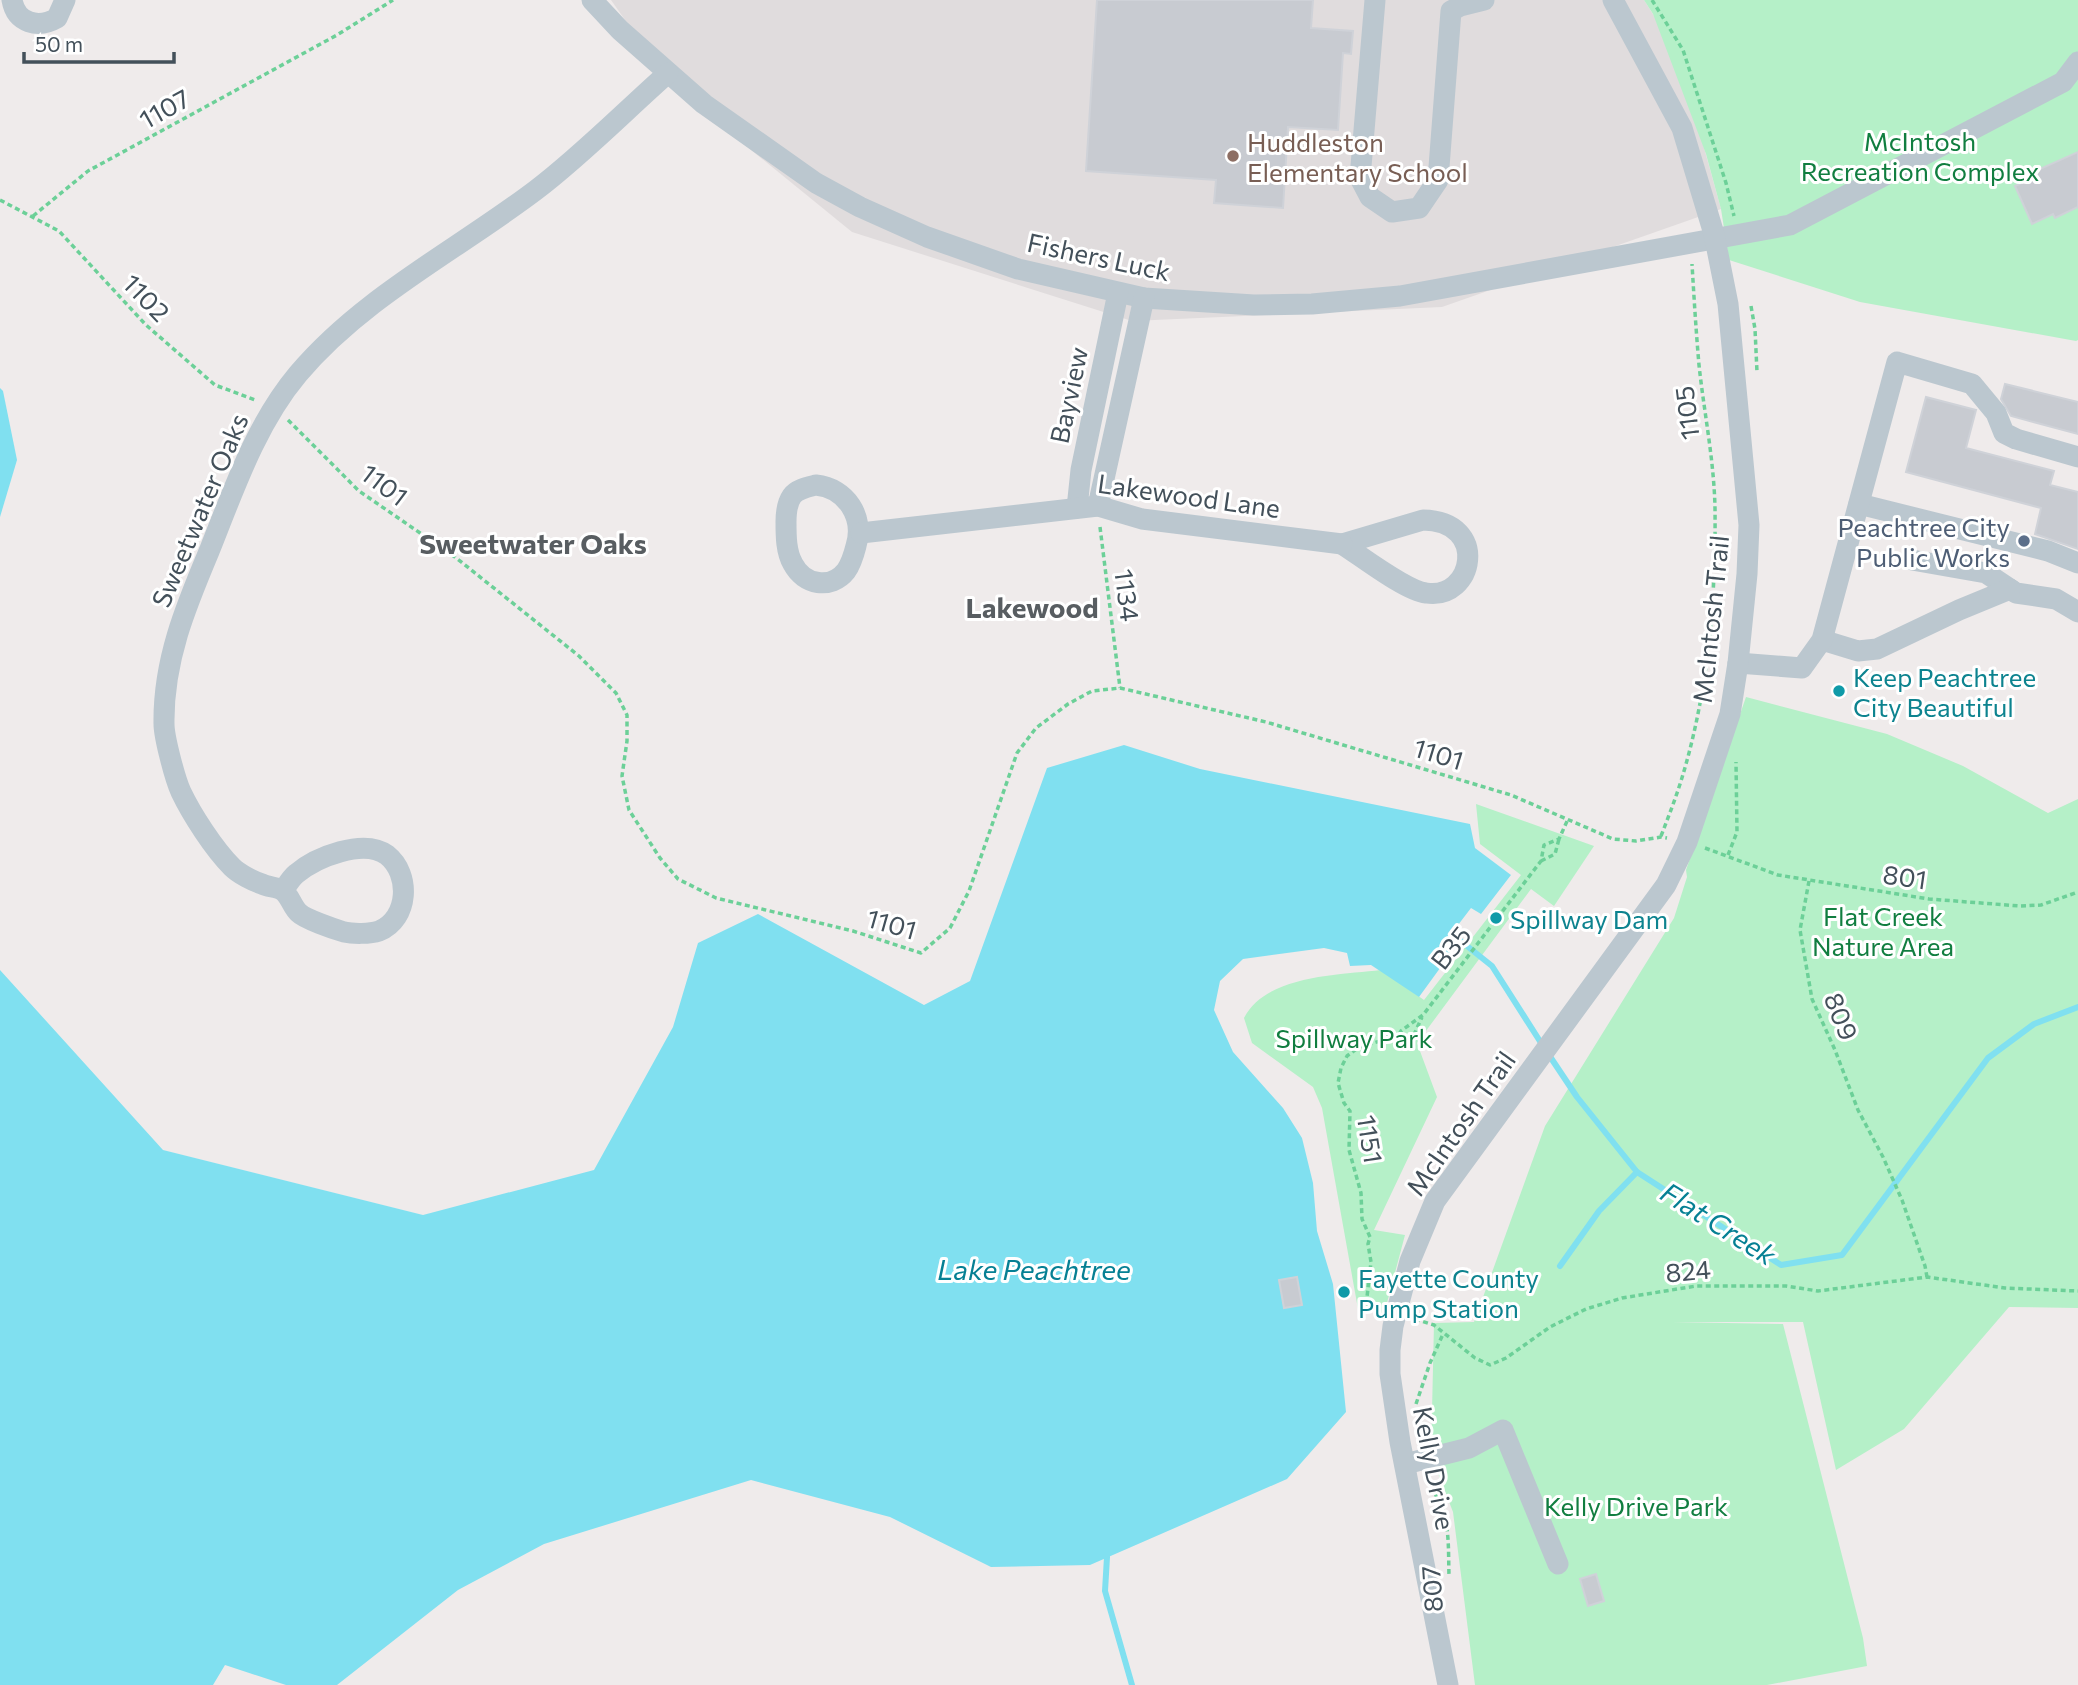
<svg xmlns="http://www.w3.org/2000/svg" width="2078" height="1685" viewBox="0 0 2078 1685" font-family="Commissioner,sans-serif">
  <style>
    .education { fill: #e0dcdd }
    .green { fill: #b5f0c8 }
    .water { fill: #80e0f0 }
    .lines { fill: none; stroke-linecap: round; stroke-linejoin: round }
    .stream { stroke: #80e0f0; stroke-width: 6 }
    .building { fill: #c8cbd1; stroke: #cfd2d8; stroke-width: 2 }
    .path { stroke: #6cd098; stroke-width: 3.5; stroke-dasharray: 5 3.5; stroke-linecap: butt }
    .minor { stroke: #bbc7cf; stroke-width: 21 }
    .education-dot { fill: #8d6e63; stroke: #fff; stroke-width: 2.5 }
    .service-dot { fill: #5c6f8a; stroke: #fff; stroke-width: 2.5 }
    .culture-dot { fill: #0f9aa8; stroke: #fff; stroke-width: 2.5 }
    .labels { text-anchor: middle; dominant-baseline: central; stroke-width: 6; stroke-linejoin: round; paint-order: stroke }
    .street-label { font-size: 26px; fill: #43505a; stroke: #fff }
    .park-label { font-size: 26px; fill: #117e40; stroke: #fff }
    .education-label { font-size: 26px; fill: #785e54; stroke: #fff; text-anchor: start }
    .service-label { font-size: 26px; fill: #4e5e75; stroke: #fff; text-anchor: end }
    .culture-label { font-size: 26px; fill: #0d838f; stroke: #fff; text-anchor: start }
    .neighbourhood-label { font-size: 28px; font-weight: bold; fill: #585d61; stroke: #fff }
    .water-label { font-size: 28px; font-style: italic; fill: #068094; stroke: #fff }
  </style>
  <rect width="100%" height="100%" fill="#efebeb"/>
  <path class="education" d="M611,0H1644L1678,54L1721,209L1442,307L1132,321L852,232L670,84Z"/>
  <g class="green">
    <path d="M1644,0H2078V340L2076,341L1860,302L1729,260L1721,209L1706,154L1653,14Z"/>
    <path d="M1746,697L1887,734L1963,766L2048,813L2078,799V1308L2009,1307L1904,1429L1836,1470L1803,1322H1673L1783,1324L1863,1638L1867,1666L1767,1685H1475L1453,1512L1431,1455L1434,1323L1474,1322L1545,1126L1674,918L1687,877L1686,870Z"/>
    <path d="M1476,804L1594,846L1554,906L1531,889L1417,1043L1437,1097L1374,1230L1405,1235L1384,1314L1358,1309L1322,1108L1313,1087L1252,1043L1244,1018C1266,975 1339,975 1381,970L1424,1000L1521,875L1480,844Z"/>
  </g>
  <g class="water">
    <path d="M0,388L3,391L17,460L0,517Z"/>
    <path d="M1124,745L1200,769L1470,824L1475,848L1511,875L1481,914L1471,908L1442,946L1451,953L1419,997L1371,965L1350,966L1347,953L1324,948L1243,959L1220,981L1214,1010L1233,1052L1283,1108L1302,1138L1313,1183L1317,1231L1333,1284L1346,1412L1287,1479L1090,1565L991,1567L890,1517L751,1480L544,1544L458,1590L337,1685H286L225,1665L213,1685H0V970L163,1150L423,1215L594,1170L673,1027L698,943L758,914L924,1005L970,981L1047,768Z"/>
  </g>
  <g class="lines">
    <g class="stream">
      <path d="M1452,934L1492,966L1543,1046"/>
      <path d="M1549,1055L1577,1097L1637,1172L1781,1265L1842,1255L1988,1058L2034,1024L2078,1007"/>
      <path d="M1560,1266L1599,1211L1637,1172"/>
      <path d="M1107,1557L1105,1591L1132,1685"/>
    </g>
  </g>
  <g class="building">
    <path d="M1097,0H1313L1311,28L1353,31L1351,54L1343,53L1338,130L1288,127L1283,208L1214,203L1216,180L1086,171Z"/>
    <path d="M2078,152V207L2055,218L2053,214L2032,224L2015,186L2024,182L2022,177Z"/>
    <path d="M2005,384L2078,402V434L2011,416L2001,399Z"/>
    <path d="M1926,397L1976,410L1966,448L2054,471L2050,485L2078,492V549L2035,534L2041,508L1906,472Z"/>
    <path d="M1297,1277L1302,1305L1284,1308L1279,1280Z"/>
    <path d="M1596,1574L1604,1601L1588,1606L1580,1579Z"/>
  </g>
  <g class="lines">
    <g class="path">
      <path d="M1652,0L1683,50L1726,183L1734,216"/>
      <path d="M0,200L59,231L146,325L215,385L255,400"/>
      <path d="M33,216L88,171L337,35L393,0"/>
      <path d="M1751,306L1755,329L1757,372"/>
      <path d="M288,420L359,491L455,557L579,656L616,693L627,715V741L622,776L629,810L660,858L678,879L716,898L853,931L921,953L950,928L969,891L1017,753L1036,728L1068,704L1092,691L1120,688L1266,722L1511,795L1613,839L1636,841L1661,837L1667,838"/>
      <path d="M1100,527L1120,688"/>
      <path d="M1661,836C1668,818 1675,800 1681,781C1708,694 1716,599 1715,508C1714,460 1704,412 1699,365C1696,331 1694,297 1692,264"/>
      <path d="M1705,848L1778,875L1929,899L2020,906L2041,905L2078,892"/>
      <path d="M1728,855L1737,832L1736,762"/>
      <path d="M1541,861L1555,854L1559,839"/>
      <path d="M1809,881L1800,930L1812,999L1835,1050L1858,1110L1883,1157L1902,1200L1925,1266L1927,1277"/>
      <path d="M1393,1038L1403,1042L1411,1041L1422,1017"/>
      <path d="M1377,1308L1370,1304L1367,1297L1371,1262L1368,1244L1370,1237L1362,1219L1361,1193L1349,1150L1350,1111L1344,1103L1338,1083L1341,1068L1347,1056L1359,1047L1398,1036L1401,1031L1423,1015L1541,861L1544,845L1559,839L1568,819"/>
      <path d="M1415,1319L1434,1325L1475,1358L1490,1365L1506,1358L1550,1327L1586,1309L1622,1298L1696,1286H1786L1818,1291L1927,1277L2005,1288L2078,1291"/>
      <path d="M1416,1404L1430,1363L1443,1334"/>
      <path d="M1430,1488C1451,1510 1448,1546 1449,1575"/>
    </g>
    <g class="minor">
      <path d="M12,0C16,23 38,29 57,18L65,0"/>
      <path d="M592,0L620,30L704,104L816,183L860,207L927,237L1018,269L1144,298L1254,305L1312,304L1400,296L1790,225L2063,82L2078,62"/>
      <path d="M1375,0L1360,178L1370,197L1392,212L1419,208L1438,180L1451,11L1460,6L1484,0"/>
      <path d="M816,485C846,488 865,517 856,546C854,554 851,564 846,571C831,590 804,585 793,564C786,552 786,536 786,522C786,515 787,503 792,496C797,489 808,487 816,485Z"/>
      <path d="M1859,504L2048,551L2078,563"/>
      <path d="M1098,506L1144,298"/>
      <path d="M1077,508L1081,470L1118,293"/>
      <path d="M1423,520C1490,521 1474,601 1426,593C1406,591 1361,556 1342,544Z"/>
      <path d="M861,533L1098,506L1142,519L1342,544"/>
      <path d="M1912,560L1986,573L2016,593L2056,599L2078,612"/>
      <path d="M1822,640L1858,651L1877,649L1959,610L2010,589"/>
      <path d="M1738,663L1802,668L1822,640L1897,362L1972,384L1996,413L2004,433L2016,439L2078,457"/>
      <path d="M283,891C287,885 291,878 296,874C316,857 364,838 387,855C411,874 409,919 379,931C370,934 353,934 344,932C334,929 305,919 299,913C292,907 290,895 282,890C277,887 268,887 262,884C253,881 239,874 232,867C214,849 192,815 181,792C175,779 164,737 164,724C163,660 186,606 210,549C234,489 256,424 298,374C363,297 457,250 536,190C581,156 625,111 668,73"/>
      <path d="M1405,1464L1469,1448L1503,1430L1558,1564"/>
      <path d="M1448,1685L1400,1442L1390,1374V1350L1393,1326L1410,1261L1435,1201L1666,885L1687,842L1730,714L1738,663L1747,574L1749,525L1728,304L1714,234L1682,128L1613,0"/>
    </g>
  </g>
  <circle class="education-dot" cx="1233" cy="156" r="7"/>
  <circle class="service-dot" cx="2024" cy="541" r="7"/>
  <g class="culture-dot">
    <circle cx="1839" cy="691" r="7"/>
    <circle cx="1496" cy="918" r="7"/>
    <circle cx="1344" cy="1292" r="7"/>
  </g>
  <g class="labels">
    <g class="street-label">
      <text transform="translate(164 108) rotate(-29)">1107</text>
      <text transform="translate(1099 256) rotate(12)">Fishers Luck</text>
      <text transform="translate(147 297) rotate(46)">1102</text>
      <text transform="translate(1068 395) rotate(-78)">Bayview</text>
      <text transform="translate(1686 413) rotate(-97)">1105</text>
      <text transform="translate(385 484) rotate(37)">1101</text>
      <text transform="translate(1189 495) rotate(8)">Lakewood Lane</text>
      <text transform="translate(199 510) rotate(-67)">Sweetwater Oaks</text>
      <text transform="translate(1128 595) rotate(83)">1134</text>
      <text transform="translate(1710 619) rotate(-84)">McIntosh Trail</text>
      <text transform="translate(1439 753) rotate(17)">1101</text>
      <text transform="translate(1905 876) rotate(8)">801</text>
      <text transform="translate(892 923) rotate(16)">1101</text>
      <text transform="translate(1450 947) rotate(-52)">B35</text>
      <text transform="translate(1842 1016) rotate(68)">809</text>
      <text transform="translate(1460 1123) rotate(-55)">McIntosh Trail</text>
      <text transform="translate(1371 1139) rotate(81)">1151</text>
      <text transform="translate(1688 1270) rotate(-5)">824</text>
      <text transform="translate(1435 1468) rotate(79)">Kelly Drive</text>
      <text transform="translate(1431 1589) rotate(-94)">807</text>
    </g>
    <g class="park-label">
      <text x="1920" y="140">McIntosh<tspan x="1920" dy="30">Recreation Complex</tspan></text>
      <text x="1883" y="915">Flat Creek<tspan x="1883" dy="30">Nature Area</tspan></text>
      <text x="1354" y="1037">Spillway Park</text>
      <text x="1636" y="1505">Kelly Drive Park</text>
    </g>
    <g class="education-label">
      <text x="1247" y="141">Huddleston<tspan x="1247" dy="30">Elementary School</tspan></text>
    </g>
    <g class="service-label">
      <text x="2010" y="526">Peachtree City<tspan x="2010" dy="30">Public Works</tspan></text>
    </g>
    <g class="culture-label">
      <text x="1853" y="676">Keep Peachtree<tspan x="1853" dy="30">City Beautiful</tspan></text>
      <text x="1510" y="918">Spillway Dam</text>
      <text x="1358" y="1277">Fayette County<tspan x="1358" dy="30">Pump Station</tspan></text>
    </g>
    <g class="neighbourhood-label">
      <text x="533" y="543">Sweetwater Oaks</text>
      <text x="1032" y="607">Lakewood</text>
    </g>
    <g class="water-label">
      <text transform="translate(1719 1223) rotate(32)">Flat Creek</text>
      <text x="1034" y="1269">Lake Peachtree</text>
    </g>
  </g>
  <path d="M24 52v10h150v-10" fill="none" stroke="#43505a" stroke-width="3.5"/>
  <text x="35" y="52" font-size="21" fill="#43505a" stroke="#ffffff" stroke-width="5" paint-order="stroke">50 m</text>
</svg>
